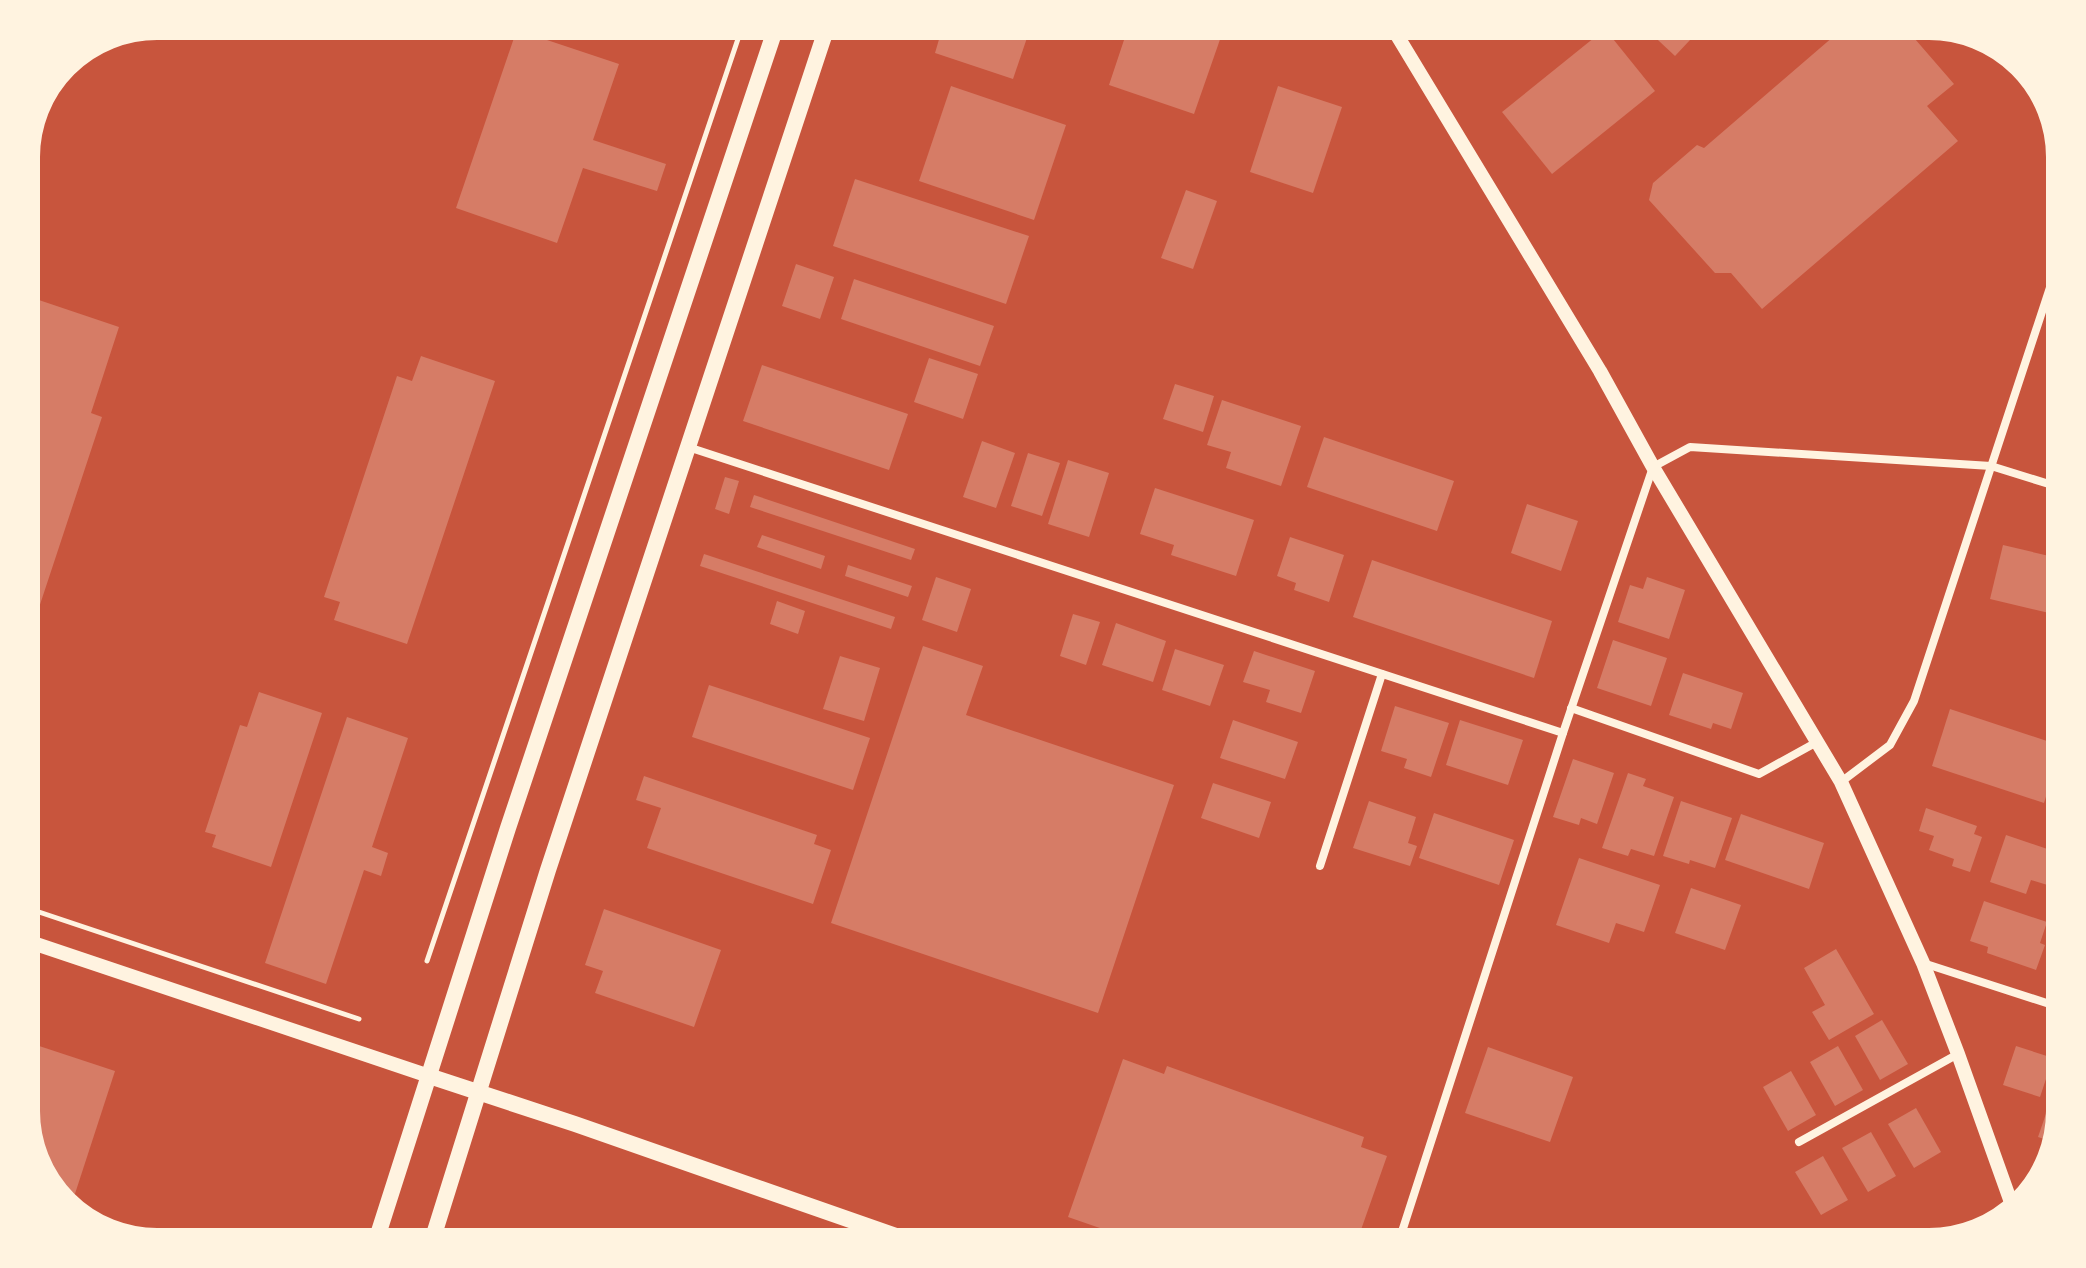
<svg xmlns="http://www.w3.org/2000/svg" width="2086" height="1268" viewBox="0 0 2086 1268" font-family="'Exo 2',sans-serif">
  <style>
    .building { fill: #d67c66 }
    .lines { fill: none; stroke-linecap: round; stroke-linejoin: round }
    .path { stroke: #fff3e0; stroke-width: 5 }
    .minor { stroke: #fff3e0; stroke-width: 8 }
    .tertiary { stroke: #fff3e0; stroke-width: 14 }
    .secondary { stroke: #fff3e0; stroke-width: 16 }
    .rim { fill: none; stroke: #fff3e0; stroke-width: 4 }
  </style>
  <rect width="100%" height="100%" fill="#c8553d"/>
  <g class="building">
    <path d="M1848,24H1902L1954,84L1927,106L1958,141L1762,309L1731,273H1715L1649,200L1653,183L1697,145L1704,148Z"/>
    <path d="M1665,25H1704L1675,56L1643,26Z"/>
    <path d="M1128,28H1224L1194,114L1109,85Z"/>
    <path d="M930,29H1030L1013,79L935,53L940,36L929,33Z"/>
    <path d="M1605,29L1655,91L1552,174L1502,112Z"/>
    <path d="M516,32H523L619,64L593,140L666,164L657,191L583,168L557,243L456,208Z"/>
    <path d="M951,86L1066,125L1034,220L919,181Z"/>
    <path d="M1278,86L1342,107L1313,193L1250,172Z"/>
    <path d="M855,179L1029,236L1006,304L833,246Z"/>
    <path d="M1186,190L1217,201L1193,269L1161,258Z"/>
    <path d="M796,264L834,277L820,319L782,306Z"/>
    <path d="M854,279L994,326L980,366L841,319Z"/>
    <path d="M24,295L119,327L91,413L102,417L25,650Z"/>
    <path d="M421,356L495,381L407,644L334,620L340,602L324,597L397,376L412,381Z"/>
    <path d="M929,358L978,374L963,419L914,402Z"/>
    <path d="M762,365L908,414L889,470L743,421Z"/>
    <path d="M1175,384L1214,396L1203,432L1163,419Z"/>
    <path d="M1222,400L1301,426L1281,486L1226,468L1231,452L1207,445Z"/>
    <path d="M1324,437L1454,481L1437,531L1307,487Z"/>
    <path d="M982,441L1015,453L996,508L963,497Z"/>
    <path d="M1028,453L1060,463L1042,516L1011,506Z"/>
    <path d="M1068,460L1109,473L1089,537L1048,524Z"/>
    <path d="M725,477L739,481L729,514L715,509Z"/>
    <path d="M1155,488L1254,520L1236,576L1171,555L1174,545L1140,534Z"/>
    <path d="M754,495L915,549L911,560L750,507Z"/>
    <path d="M1527,504L1578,521L1561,571L1511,553Z"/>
    <path d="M762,535L825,556L821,569L757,547Z"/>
    <path d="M1290,537L1344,555L1329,602L1294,590L1296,583L1277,576Z"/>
    <path d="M2003,545L2062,559V616L1990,599Z"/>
    <path d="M704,554L895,617L891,629L700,566Z"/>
    <path d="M1372,560L1552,621L1534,678L1353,617Z"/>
    <path d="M848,565L912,586L908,597L845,576Z"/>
    <path d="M936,577L971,589L957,632L922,620Z"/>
    <path d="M1647,577L1685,590L1669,639L1618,622L1630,585L1643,589Z"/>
    <path d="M777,601L805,611L798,634L770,624Z"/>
    <path d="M1073,614L1100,622L1086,665L1060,656Z"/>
    <path d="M1116,623L1166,641L1153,682L1102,665Z"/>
    <path d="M1613,640L1667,658L1651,706L1597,688Z"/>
    <path d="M923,646L983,666L966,715L1174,785L1098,1013L831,923Z"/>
    <path d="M1175,649L1224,665L1210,706L1162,690Z"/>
    <path d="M1254,651L1315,671L1301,713L1266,702L1270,690L1243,682Z"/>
    <path d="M840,656L880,668L864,721L823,709Z"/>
    <path d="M1683,673L1743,693L1731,729L1713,723L1711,729L1669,715Z"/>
    <path d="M709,685L870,738L853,790L692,737Z"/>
    <path d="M259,692L322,713L271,867L212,847L216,835L205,832L240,725L247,727Z"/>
    <path d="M1395,706L1449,723L1431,777L1404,768L1407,759L1381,751Z"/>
    <path d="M1950,709L2062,746L2044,803L1932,766Z"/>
    <path d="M347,717L408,738L372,847L388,853L381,876L364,870L326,984L265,963Z"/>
    <path d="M1233,720L1298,742L1285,779L1220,758Z"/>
    <path d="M1460,720L1523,740L1508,785L1446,765Z"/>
    <path d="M1573,759L1614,773L1597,824L1581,818L1579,825L1553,817Z"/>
    <path d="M1628,773L1646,779L1643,786L1674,797L1654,856L1631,849L1628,856L1602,848Z"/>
    <path d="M644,776L817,835L814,844L831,850L813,904L647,848L661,808L636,800Z"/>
    <path d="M1213,783L1271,802L1259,838L1201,818Z"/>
    <path d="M1369,801L1416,817L1408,843L1417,846L1410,866L1353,848Z"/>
    <path d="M1681,801L1732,818L1715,868L1690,860L1689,864L1663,856Z"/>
    <path d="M1926,808L1977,826L1974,834L1982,837L1970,872L1952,866L1954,859L1929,850L1934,836L1919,831Z"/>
    <path d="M1434,813L1514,840L1499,885L1419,858Z"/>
    <path d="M1741,814L1824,843L1809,889L1725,860Z"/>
    <path d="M2006,835L2062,854V863L2054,887L2031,880L2026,894L1990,882Z"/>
    <path d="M1579,858L1660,885L1644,932L1616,923L1609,943L1556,925Z"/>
    <path d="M1691,888L1741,905L1725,950L1675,933Z"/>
    <path d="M1984,901L2047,922L2040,943L2045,945L2036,970L1987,953L1988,947L1970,941Z"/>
    <path d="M604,909L721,950L694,1027L595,993L603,971L585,965Z"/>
    <path d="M1836,949L1874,1014L1829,1040L1812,1012L1825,1005L1804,968Z"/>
    <path d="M1882,1020L1908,1064L1880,1080L1855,1036Z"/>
    <path d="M24,1041L115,1071L71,1206L42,1178L24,1119Z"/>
    <path d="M1838,1046L1863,1090L1835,1106L1810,1062Z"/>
    <path d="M2016,1046L2053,1058L2040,1097L2003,1085Z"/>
    <path d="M1488,1047L1573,1077L1550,1142L1465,1113Z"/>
    <path d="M1123,1059L1164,1074L1167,1066L1364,1137L1361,1147L1387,1156L1356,1244H1146L1068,1217Z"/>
    <path d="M1791,1071L1816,1115L1788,1131L1763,1087Z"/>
    <path d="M2049,1105L2062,1109L2054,1142L2038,1137Z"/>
    <path d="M1916,1108L1941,1152L1914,1168L1888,1124Z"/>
    <path d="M1871,1132L1896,1176L1868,1192L1842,1148Z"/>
    <path d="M1823,1156L1848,1200L1821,1215L1795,1172Z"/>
  </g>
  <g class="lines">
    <g class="path">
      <path d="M24,907L359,1019"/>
      <path d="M427,961L741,30"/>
    </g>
    <g class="minor">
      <path d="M688,447L1563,733L1653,467L1690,447L1991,466L2062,488"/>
      <path d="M1571,708L1759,774L1817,742"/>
      <path d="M1841,782L1890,745L1914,701L2062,251"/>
      <path d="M1320,866L1382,674"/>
      <path d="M1923,963L2062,1008"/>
      <path d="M1799,1142L1958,1054"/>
      <path d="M1398,1244L1563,733"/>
    </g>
    <g class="tertiary">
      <path d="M1392,27L1600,371L1653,467L1841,782L1923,963L1958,1054L2013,1208"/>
      <path d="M24,940L429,1076"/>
    </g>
    <g class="secondary">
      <path d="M429,1076L575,1124L919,1244"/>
      <path d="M375,1244L508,828L775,30"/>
      <path d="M431,1244L548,870L826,30"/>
    </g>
  </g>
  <path d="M0 0H2086V1268H0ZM157 38H1929A119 119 0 0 1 2048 157V1111A119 119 0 0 1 1929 1230H157A119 119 0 0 1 38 1111V157A119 119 0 0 1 157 38Z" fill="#fff3e0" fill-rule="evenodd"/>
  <path class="rim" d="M157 38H1929A119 119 0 0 1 2048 157V1111A119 119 0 0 1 1929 1230H157A119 119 0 0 1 38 1111V157A119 119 0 0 1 157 38Z"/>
</svg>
